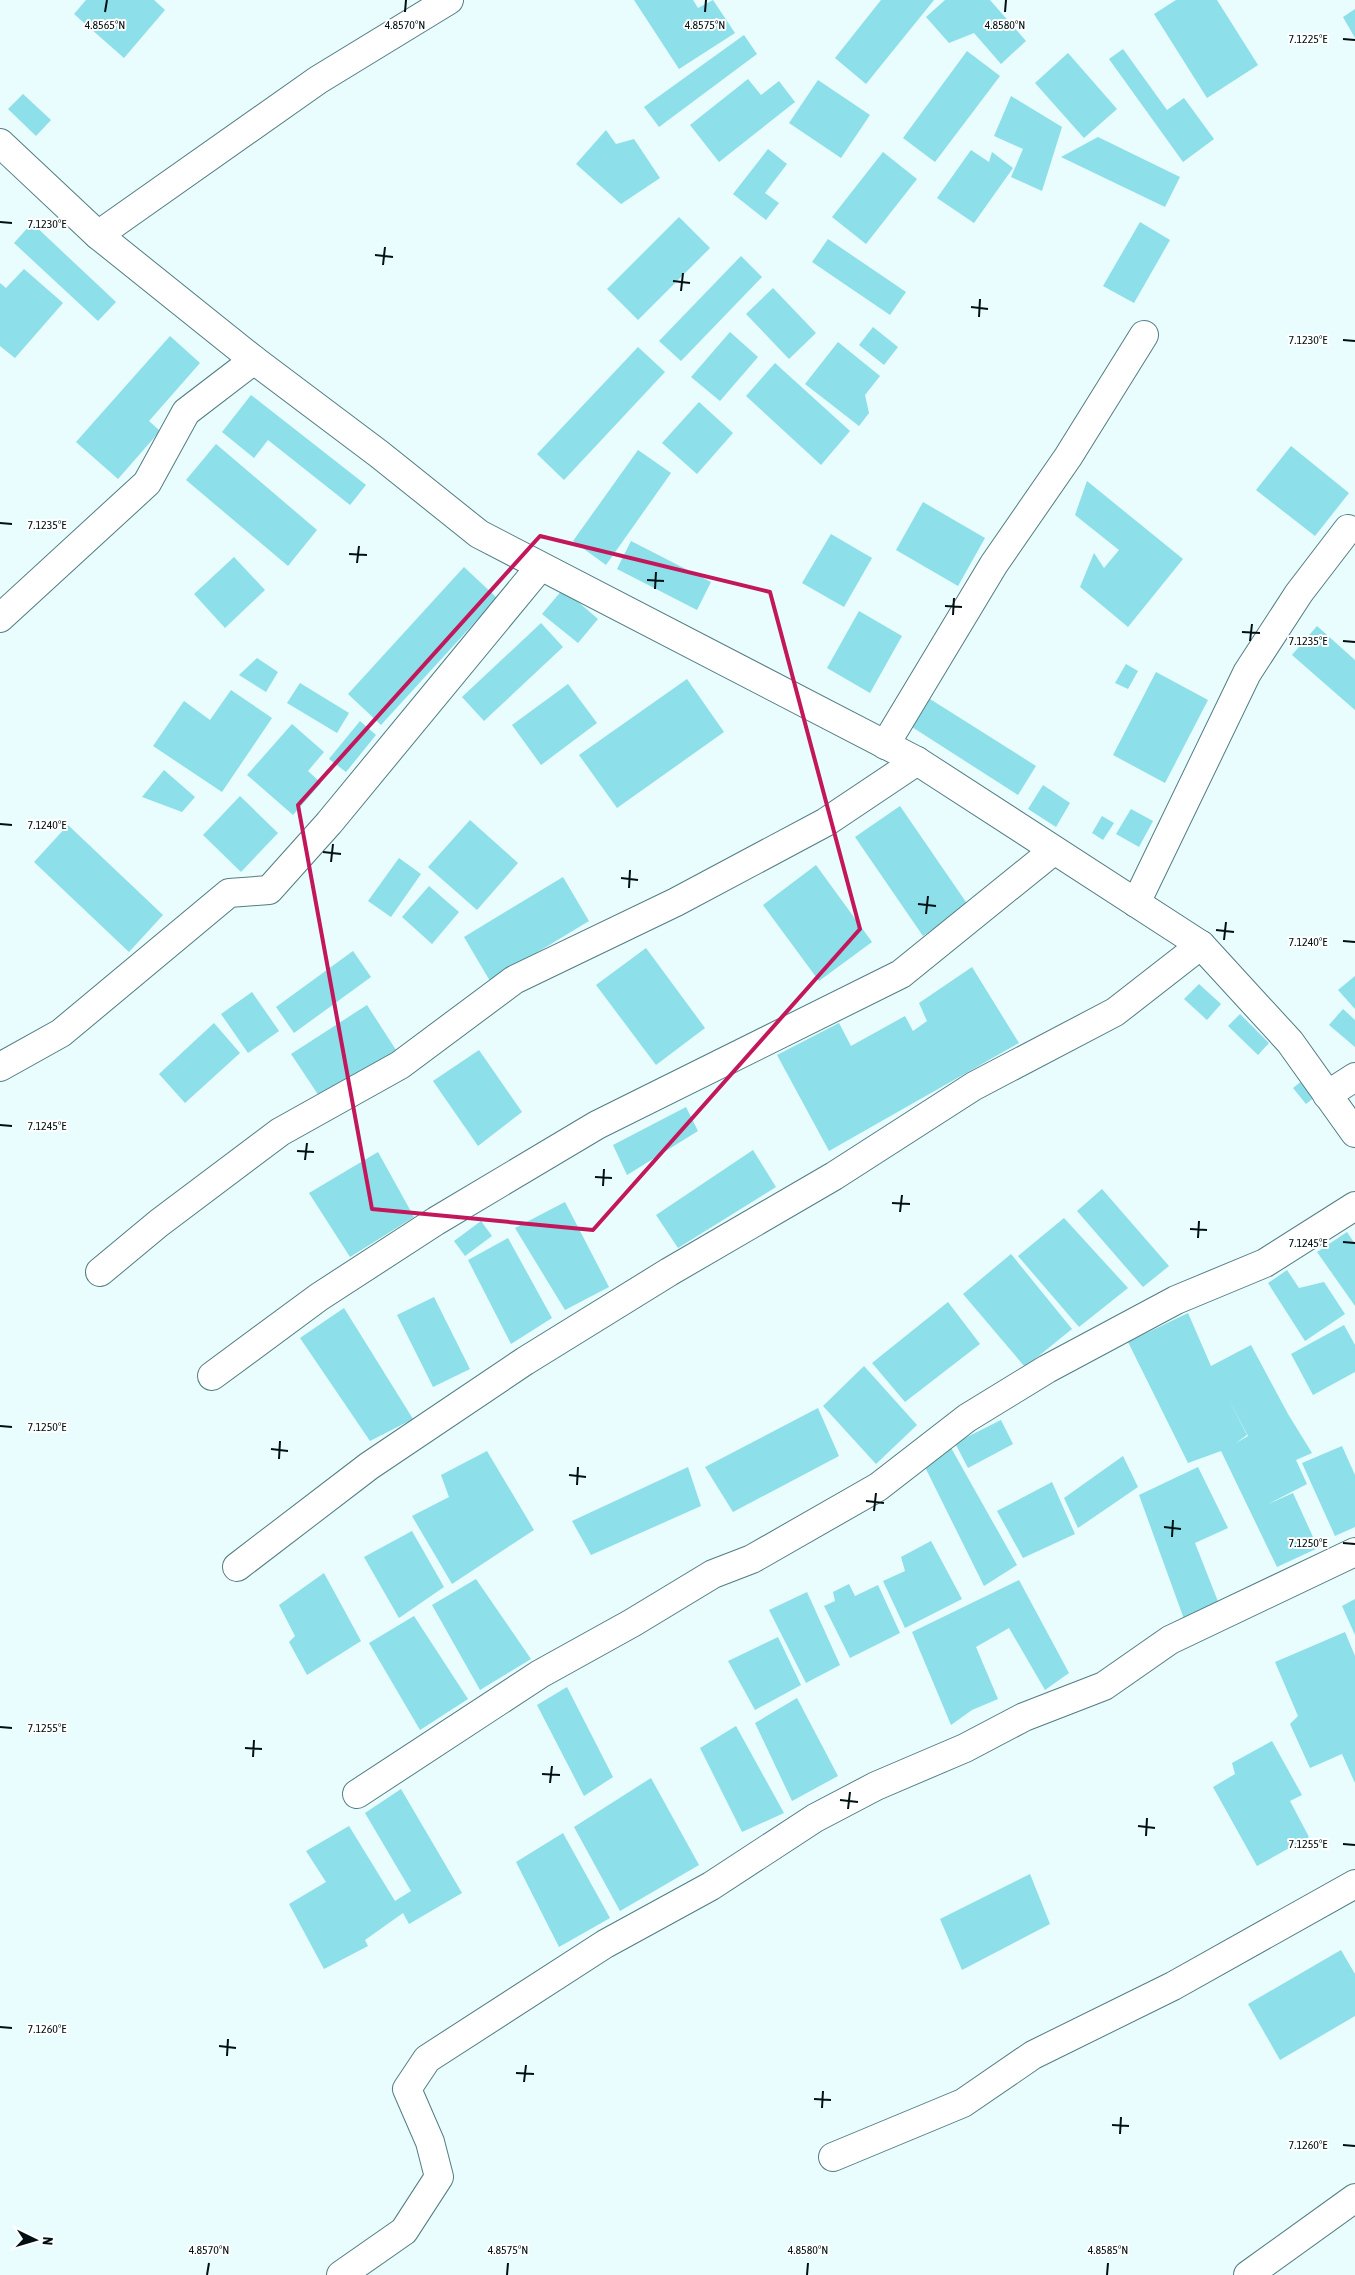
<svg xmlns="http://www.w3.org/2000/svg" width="1355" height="2275" viewBox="0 0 1355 2275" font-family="'Asap Condensed',sans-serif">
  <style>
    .building { fill: #8ddfe9; fill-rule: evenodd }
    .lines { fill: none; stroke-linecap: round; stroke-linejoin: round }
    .minor-casing { stroke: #527d82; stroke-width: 30 }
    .minor { stroke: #fff; stroke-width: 28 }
    .marked { fill: none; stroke: #c2185b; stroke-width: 4; stroke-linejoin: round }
    .ticks { fill: none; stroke: #011012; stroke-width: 2 }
    .ticks-label { font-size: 12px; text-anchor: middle; fill: #011012; stroke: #fff; stroke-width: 4; stroke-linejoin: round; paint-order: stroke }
  </style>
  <rect width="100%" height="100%" fill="#e9fcfe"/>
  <g class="building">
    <path d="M86,0H154L165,10L124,58L74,14Z"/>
    <path d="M634,0H693L698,8L713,0L735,33L679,69Z"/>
    <path d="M881,0H934L866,84L835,58Z"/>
    <path d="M945,0H990L1026,41L1001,64L974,33L949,43L926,17Z"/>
    <path d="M1176,0H1217L1258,65L1207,98L1154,14Z"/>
    <path d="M1355,9V38L1343,17Z"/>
    <path d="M744,35L757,54L659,127L644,107Z"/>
    <path d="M1123,49L1167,110L1184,98L1214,139L1183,162L1109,59Z"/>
    <path d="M967,51L1000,76L935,162L903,138Z"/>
    <path d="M1068,53L1117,109L1084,138L1035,83Z"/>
    <path d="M748,79L761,95L779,81L795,102L719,162L690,125Z"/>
    <path d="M818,80L870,115L841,158L789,123Z"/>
    <path d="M23,94L51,120L36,136L8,109Z"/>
    <path d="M1011,96L1062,127L1042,191L1011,177L1023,149L994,136Z"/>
    <path d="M606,130L616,144L634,139L660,178L621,204L576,164Z"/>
    <path d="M1098,137L1180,177L1165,207L1061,157Z"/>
    <path d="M768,149L787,164L765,193L779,203L766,220L733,194Z"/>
    <path d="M971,150L989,162L992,152L1013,168L974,223L937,198Z"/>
    <path d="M883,152L917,179L866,244L832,217Z"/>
    <path d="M679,217L710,248L638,320L607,289Z"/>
    <path d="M1140,222L1170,240L1134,303L1103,286Z"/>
    <path d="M32,223L116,302L98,321L14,243Z"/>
    <path d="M828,239L906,292L890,315L812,262Z"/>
    <path d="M741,256L762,277L681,361L659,341Z"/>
    <path d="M24,269L63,303L15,358L0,346V283L6,288Z"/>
    <path d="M773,288L816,333L789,359L746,314Z"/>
    <path d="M873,327L898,347L884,365L859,345Z"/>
    <path d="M730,332L758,357L720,401L691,377Z"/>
    <path d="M170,336L200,363L149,421L160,431L118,479L76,442Z"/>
    <path d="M838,342L880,376L865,395L869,413L859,426L805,384Z"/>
    <path d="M638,347L665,372L564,480L537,454Z"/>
    <path d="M775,363L850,431L821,465L746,396Z"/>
    <path d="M251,395L366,485L350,505L268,440L254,458L222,432Z"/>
    <path d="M699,402L733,433L697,474L662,443Z"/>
    <path d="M216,444L317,530L288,566L186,480Z"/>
    <path d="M1291,446L1349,493L1315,536L1256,490Z"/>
    <path d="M638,450L671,473L606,565L573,541Z"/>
    <path d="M1087,481L1183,559L1128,627L1080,587L1094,553L1104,568L1119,550L1075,515Z"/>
    <path d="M923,502L985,538L958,586L896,550Z"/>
    <path d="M831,534L872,558L844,607L802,583Z"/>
    <path d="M631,541L711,582L697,610L617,569Z"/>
    <path d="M234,557L265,590L225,628L194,594Z"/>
    <path d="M464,567L497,598L381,725L348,694Z"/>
    <path d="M563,589L598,619L578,643L542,614Z"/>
    <path d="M859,611L902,636L870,693L827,668Z"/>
    <path d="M541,623L563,647L484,721L462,697Z"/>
    <path d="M1317,626L1355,660V710L1292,655Z"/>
    <path d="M257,658L278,672L266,692L239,675Z"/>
    <path d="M1126,664L1138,671L1128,689L1115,683Z"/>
    <path d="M1156,672L1208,700L1165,783L1113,755Z"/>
    <path d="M687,679L724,732L617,808L579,755Z"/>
    <path d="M300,683L349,713L337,733L287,703Z"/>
    <path d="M568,684L597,723L541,765L512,725Z"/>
    <path d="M231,690L272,718L222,792L153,746L184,701L210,720Z"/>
    <path d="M930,699L1036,766L1018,795L912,727Z"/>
    <path d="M360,721L376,735L346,772L329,759Z"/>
    <path d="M292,724L324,752L308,771L321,783L293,815L247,775Z"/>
    <path d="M164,770L195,797L182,812L142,797Z"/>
    <path d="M1043,785L1070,803L1056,827L1028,809Z"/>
    <path d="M240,796L278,833L241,872L203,835Z"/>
    <path d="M900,806L968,905L923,936L855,837Z"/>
    <path d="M1131,809L1153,821L1139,847L1116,834Z"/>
    <path d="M1102,816L1114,823L1103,840L1092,833Z"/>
    <path d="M470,820L518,863L477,910L428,867Z"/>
    <path d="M68,825L163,915L129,952L34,862Z"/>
    <path d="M399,858L421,874L391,917L368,901Z"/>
    <path d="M816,865L872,942L819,981L763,905Z"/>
    <path d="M563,877L589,921L490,981L464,937Z"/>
    <path d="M429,886L459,912L432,944L402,917Z"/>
    <path d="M646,948L705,1028L656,1065L596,985Z"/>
    <path d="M353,951L371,977L294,1033L276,1007Z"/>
    <path d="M972,967L1019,1043L829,1151L777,1055L839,1023L851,1046L905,1016L913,1031L927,1021L919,1003Z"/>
    <path d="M1355,976V1009L1338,990Z"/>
    <path d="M1199,984L1221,1004L1207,1020L1184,999Z"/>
    <path d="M252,992L279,1031L248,1053L221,1014Z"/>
    <path d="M367,1005L396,1050L321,1099L291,1054Z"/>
    <path d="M1343,1009L1355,1020V1047L1329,1025Z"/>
    <path d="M1240,1014L1269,1043L1258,1055L1228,1026Z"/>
    <path d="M214,1023L240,1053L185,1103L159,1074Z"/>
    <path d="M479,1050L522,1112L478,1146L433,1081Z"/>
    <path d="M1303,1080L1316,1096L1306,1104L1293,1088Z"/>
    <path d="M686,1107L698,1131L627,1175L613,1145Z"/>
    <path d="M753,1150L776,1187L678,1248L656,1215Z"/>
    <path d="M378,1152L414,1217L350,1257L309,1193Z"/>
    <path d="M1102,1189L1169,1266L1143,1287L1077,1211Z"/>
    <path d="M565,1202L609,1287L565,1310L515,1228Z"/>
    <path d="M1064,1218L1128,1288L1079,1327L1018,1256Z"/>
    <path d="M481,1221L492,1236L465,1256L454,1241Z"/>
    <path d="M1347,1232L1355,1244V1306L1317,1252Z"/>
    <path d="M508,1238L552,1318L511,1344L468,1260Z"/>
    <path d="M1011,1254L1072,1329L1025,1367L963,1294Z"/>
    <path d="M1287,1270L1299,1288L1324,1282L1345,1314L1305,1341L1268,1283Z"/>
    <path d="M434,1297L470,1369L433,1387L397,1315Z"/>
    <path d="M948,1302L980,1344L905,1402L872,1363Z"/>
    <path d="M344,1308L413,1419L370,1441L300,1338Z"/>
    <path d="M1188,1313L1211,1366L1251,1345L1288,1414L1312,1453L1296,1460L1307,1484L1266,1505L1293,1493L1318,1548L1277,1567L1221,1451L1188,1463L1128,1342ZM1227,1396L1248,1436L1236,1443L1247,1435Z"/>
    <path d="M1344,1325L1355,1345V1372L1313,1395L1291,1354Z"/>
    <path d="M864,1366L917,1425L876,1464L823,1406Z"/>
    <path d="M818,1408L839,1456L733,1512L705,1467Z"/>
    <path d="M1001,1420L1013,1444L968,1468L955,1443Z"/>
    <path d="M950,1446L1017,1565L984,1586L922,1461Z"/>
    <path d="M1342,1446L1355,1475V1527L1335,1536L1302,1463Z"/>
    <path d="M487,1451L534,1530L452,1584L412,1516L449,1497L441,1475Z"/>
    <path d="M1123,1456L1138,1487L1078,1528L1064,1498Z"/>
    <path d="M688,1467L701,1506L591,1555L572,1521Z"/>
    <path d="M1198,1467L1228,1528L1195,1543L1219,1604L1184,1619L1139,1495Z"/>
    <path d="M1052,1482L1075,1534L1023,1558L997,1511Z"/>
    <path d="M412,1531L444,1587L399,1618L364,1557Z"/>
    <path d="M931,1541L962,1599L905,1628L883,1581L905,1571L901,1557Z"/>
    <path d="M324,1573L361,1641L307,1675L289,1642L295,1636L279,1605Z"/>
    <path d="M476,1579L531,1659L480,1690L432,1605Z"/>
    <path d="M1019,1580L1069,1673L1045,1690L1009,1628L976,1647L998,1699L972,1710L951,1725L912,1632Z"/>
    <path d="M849,1584L855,1596L878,1585L900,1633L850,1658L824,1606L835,1601L833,1592Z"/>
    <path d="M807,1592L840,1665L806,1683L769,1610Z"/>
    <path d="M1355,1599V1635L1342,1606Z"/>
    <path d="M414,1616L468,1699L420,1730L369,1643Z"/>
    <path d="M1345,1632L1355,1656V1783L1342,1754L1310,1768L1290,1724L1298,1716L1275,1662Z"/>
    <path d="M778,1637L801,1685L755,1710L728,1661Z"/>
    <path d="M567,1687L613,1777L584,1796L537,1705Z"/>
    <path d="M797,1698L838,1776L792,1801L755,1723Z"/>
    <path d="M736,1726L784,1813L742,1832L700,1748Z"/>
    <path d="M1272,1741L1302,1795L1290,1801L1309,1837L1257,1866L1213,1787L1235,1774L1232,1763Z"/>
    <path d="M651,1778L699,1865L620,1911L574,1827Z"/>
    <path d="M401,1789L462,1893L409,1924L403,1913L365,1940L368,1946L324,1969L289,1904L326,1882L306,1851L349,1826L395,1901L411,1891L365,1813Z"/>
    <path d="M563,1833L610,1918L559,1947L516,1862Z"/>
    <path d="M1030,1874L1050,1924L962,1970L940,1919Z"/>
    <path d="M1341,1950L1355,1974V2016L1280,2060L1248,2004Z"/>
  </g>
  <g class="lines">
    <defs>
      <g id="minor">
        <path d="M0,143L98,235L254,360L379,454L479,534L917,761L1201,945L1290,1042L1355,1133"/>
        <path d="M98,235L318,80L449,0"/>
        <path d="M0,618L147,483L186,412L254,360"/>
        <path d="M885,745L994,564L1068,457L1144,335"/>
        <path d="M1136,903L1247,673L1299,593L1348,529"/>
        <path d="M0,1067L61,1033L229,893L269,890L329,823L540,567"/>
        <path d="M1327,1095L1355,1077"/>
        <path d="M100,1272L159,1223L280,1132L400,1065L514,980L676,902L826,822L917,761"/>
        <path d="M212,1376L319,1297L436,1221L597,1125L901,974L1053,851"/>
        <path d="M237,1567L369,1466L525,1361L669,1272L834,1176L974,1086L1115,1012L1201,945"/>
        <path d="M357,1794L540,1674L632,1623L713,1574L752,1559L878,1487L967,1418L1047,1369L1176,1300L1265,1263L1355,1206"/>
        <path d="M833,2157L963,2103L1033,2055L1173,1986L1355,1884"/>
        <path d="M341,2275L404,2231L439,2177L430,2142L407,2089L427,2059L605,1944L711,1886L815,1818L876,1786L965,1748L1024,1717L1104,1686L1170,1640L1355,1552"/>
        <path d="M1248,2275L1355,2198"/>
      </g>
    </defs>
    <use href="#minor" class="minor-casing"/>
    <use href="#minor" class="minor"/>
  </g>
  <path class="marked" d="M540,536L770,592L860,929L593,1230L372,1209L298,805Z"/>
  <path class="ticks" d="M105,12L107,0M405,12L406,0M705,12L706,0M1005,12L1006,0M1343,39L1355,40M0,222L12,223M375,255L393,257M383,265L385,247M673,281L690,283M681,291L683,273M971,307L988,309M979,317L980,299M1343,340L1355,341M0,523L12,524M349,554L367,555M357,563L359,546M647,580L664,581M655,589L656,572M945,606L962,607M953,615L954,598M1242,632L1260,633M1250,641L1252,624M1343,641L1355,642M0,824L12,825M323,852L341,854M331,862L333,844M621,878L638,880M629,888L630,870M918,904L936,906M926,914L928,896M1216,930L1234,932M1224,940L1226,922M1343,941L1355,942M0,1125L12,1126M297,1151L314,1152M305,1160L307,1143M595,1177L612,1178M603,1186L604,1169M892,1203L910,1204M900,1212L902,1195M1190,1229L1207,1230M1198,1238L1199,1221M1343,1242L1355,1243M0,1426L12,1427M271,1449L288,1451M279,1459L280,1441M569,1475L586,1477M577,1485L578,1467M866,1501L884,1503M874,1511L876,1493M1164,1527L1181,1529M1172,1537L1173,1520M1343,1543L1355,1544M0,1727L12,1728M245,1748L262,1749M253,1757L254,1740M542,1774L560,1775M550,1783L552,1766M840,1800L858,1802M848,1809L850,1792M1138,1826L1155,1828M1146,1836L1147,1818M1343,1844L1355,1845M0,2027L12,2028M219,2046L236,2048M227,2056L228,2039M516,2073L534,2074M524,2082L526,2065M814,2099L831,2100M822,2108L823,2091M1112,2125L1129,2126M1120,2134L1121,2117M1343,2145L1355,2146M207,2275L209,2263M507,2275L508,2263M807,2275L808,2263M1107,2275L1108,2263"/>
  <g class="ticks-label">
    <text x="105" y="29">4.8565°N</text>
    <text x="405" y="29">4.8570°N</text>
    <text x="705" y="29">4.8575°N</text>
    <text x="1005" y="29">4.8580°N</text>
    <text x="1308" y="43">7.1225°E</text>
    <text x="47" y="228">7.1230°E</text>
    <text x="1308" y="344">7.1230°E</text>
    <text x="47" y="529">7.1235°E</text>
    <text x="1308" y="645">7.1235°E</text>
    <text x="47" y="829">7.1240°E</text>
    <text x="1308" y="946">7.1240°E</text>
    <text x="47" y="1130">7.1245°E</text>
    <text x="1308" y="1247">7.1245°E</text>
    <text x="47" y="1431">7.1250°E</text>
    <text x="1308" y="1547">7.1250°E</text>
    <text x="47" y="1732">7.1255°E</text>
    <text x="1308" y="1848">7.1255°E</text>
    <text x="47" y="2033">7.1260°E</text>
    <text x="1308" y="2149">7.1260°E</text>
    <text x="209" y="2254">4.8570°N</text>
    <text x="508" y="2254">4.8575°N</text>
    <text x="808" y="2254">4.8580°N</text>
    <text x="1108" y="2254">4.8585°N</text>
  </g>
  <g transform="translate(35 2240) rotate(95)" stroke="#ffffff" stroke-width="4" paint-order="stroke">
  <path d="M0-4L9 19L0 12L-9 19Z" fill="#011012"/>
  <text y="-8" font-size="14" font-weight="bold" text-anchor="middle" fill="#011012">N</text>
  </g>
</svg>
